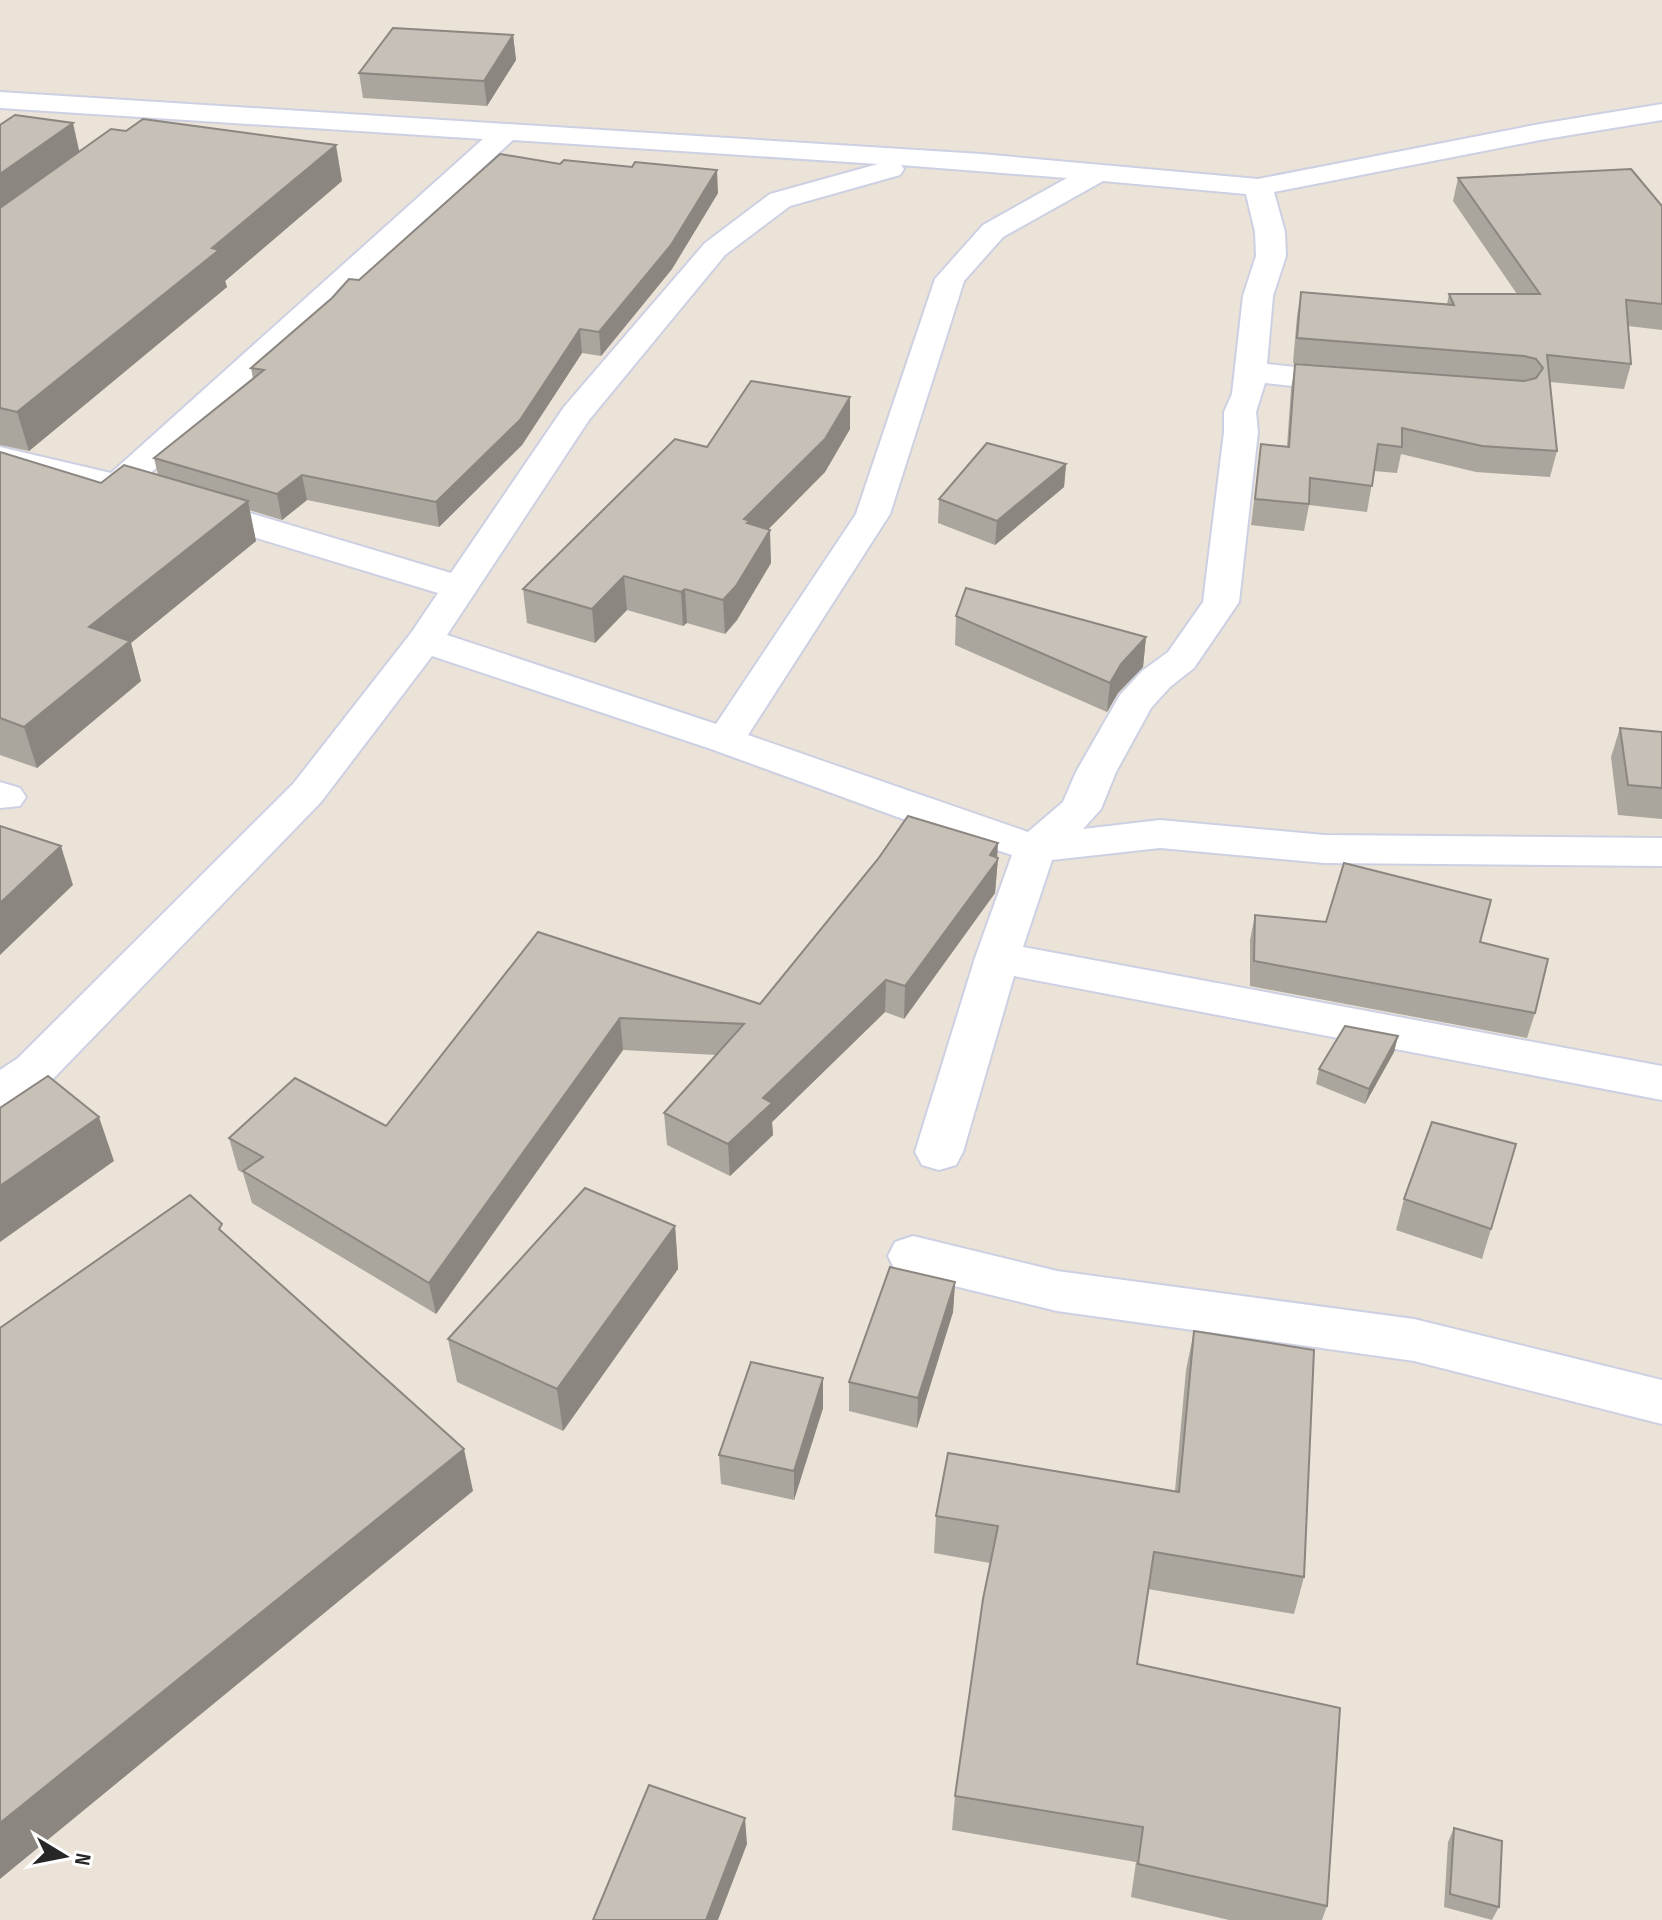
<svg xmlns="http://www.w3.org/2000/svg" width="1662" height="1920" viewBox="0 0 1662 1920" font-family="'Sofia Sans Condensed',sans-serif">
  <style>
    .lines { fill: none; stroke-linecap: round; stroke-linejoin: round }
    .minor-casing { stroke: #ccd0e2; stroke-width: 4 }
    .minor { fill: #fff; fill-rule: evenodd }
    .wall { fill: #aaa59d }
    .shaded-wall { fill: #8b8680 }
    .building { fill: #c6c0b7; stroke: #8b8680; stroke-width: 2 }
  </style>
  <rect width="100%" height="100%" fill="#ebe3d7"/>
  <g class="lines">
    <defs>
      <g id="minor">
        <path d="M0,92L981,154L1258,179L1540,124L1662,104V120L1540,140L1274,192L1285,232L1286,256L1273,296L1267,364L1352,373L1363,376L1368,383L1363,390L1352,393L1265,383L1256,412L1258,432L1239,602L1194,668L1170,687L1151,708L1116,772L1101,809L1083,829L1160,820L1324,835L1662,838V866L1324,863L1160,848L1052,860L1023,947L1662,1066V1100L1014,976L963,1152L956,1165L939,1170L922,1165L915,1152L975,958L1012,855L903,819L711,749L432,656L321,802L50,1082L17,1105L0,1110V1070L18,1058L293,784L411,633L438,593L108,493L0,467V447L111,473L483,139L0,108ZM513,140L878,164L770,194L705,243L564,407L451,573L142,481ZM901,165L1067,178L983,225L935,279L856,514L716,724L447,635L589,420L725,255L790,206L900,175L904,169ZM1103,181L1246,194L1255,232L1256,256L1243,296L1232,394L1224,412V432L1203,602L1168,652L1142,671L1120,695L1076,772L1063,802L1028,832L748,735L890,514L964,281L1003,237Z"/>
        <path d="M0,782L20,788L26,797L20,806L0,808Z"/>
        <path d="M913,1236L1057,1271L1414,1319L1662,1380V1424L1414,1361L1057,1311L913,1276L895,1270L888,1256L895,1242Z"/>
      </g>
    </defs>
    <use href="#minor" class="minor-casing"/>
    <use href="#minor" class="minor"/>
  </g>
  <g class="wall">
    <path d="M513,35L516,60L487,106L363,98L359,73Z"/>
    <path d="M0,125L80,151L342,181L225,281L227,287L29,451L0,445Z"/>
    <path d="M1458,178L1662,206V330L1628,326L1631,364L1624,389L1550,382L1557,451L1550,477L1476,472L1401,454L1397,473L1374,471L1367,512L1309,505L1304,531L1251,525L1261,444L1287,446L1291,389L1295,364L1504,380L1293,363L1297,316L1301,292L1447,304L1449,294H1517L1453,201Z"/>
    <path d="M718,193L672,269L601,356L582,353L522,445L439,527L307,500L282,520L249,510L256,541L131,643L141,681L37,768L0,755V452L101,483L158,475L154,458L253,379L251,368L359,280Z"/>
    <path d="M850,397V429L825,472L768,529L771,563L737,620L725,634L687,623L683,626L627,610L595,643L527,623L523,589L707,447Z"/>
    <path d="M1066,464L1064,487L995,545L938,523L939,499Z"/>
    <path d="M956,616L1146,637L1143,667L1118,693L1107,712L955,645Z"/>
    <path d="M1620,728L1662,732V819L1618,815L1611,757Z"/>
    <path d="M997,858H998L995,893L904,1019L885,1012L772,1122L773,1135L730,1176L667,1145L664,1113L717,1055L623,1050L436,1314L252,1203L243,1173L238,1170L229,1138L386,1126L538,932L760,1004Z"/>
    <path d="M1255,915L1480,942L1535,1013L1527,1038L1250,986V940Z"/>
    <path d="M1398,1036L1394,1052L1365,1104L1316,1084L1319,1069Z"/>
    <path d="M1404,1199L1491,1229L1482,1259L1396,1230Z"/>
    <path d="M675,1226L678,1269L563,1431L457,1382L448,1339Z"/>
    <path d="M955,1282L953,1312L917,1428L849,1411V1382Z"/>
    <path d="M1194,1331L1304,1577L1294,1614L1148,1589L1137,1664L1327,1906L1322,1920H1229L1131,1897L1136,1862L952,1830L955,1796L990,1563L934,1553L936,1516L1175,1491L1186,1370Z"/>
    <path d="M823,1408L794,1500L721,1484L719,1455Z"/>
    <path d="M1454,1828L1499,1907L1492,1920L1444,1907L1448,1842Z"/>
  </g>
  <g class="shaded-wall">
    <path d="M513,35L516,60L487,106L484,81Z"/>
    <path d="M73,123L81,159L0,217V174Z"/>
    <path d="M336,145L342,181L225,281L227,287L29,451L17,412Z"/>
    <path d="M717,170L718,193L672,269L601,356L599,332Z"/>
    <path d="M580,329L582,353L522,445L439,527L436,502Z"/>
    <path d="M850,397V429L825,472L751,547L744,519Z"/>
    <path d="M1066,464L1064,487L995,545L997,521Z"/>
    <path d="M302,475L307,500L282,520L277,494Z"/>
    <path d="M248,501L256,541L131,643L141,681L37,768L24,727L89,627Z"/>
    <path d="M770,530L771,563L737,620L725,634L723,600Z"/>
    <path d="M624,576L627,610L595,643L592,609Z"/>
    <path d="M685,589L687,623L683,626L681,592Z"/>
    <path d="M1146,637L1143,667L1118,693L1107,712L1110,683L1121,664Z"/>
    <path d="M998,843L997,862L998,858L995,893L904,1019L905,986Z"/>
    <path d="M61,846L73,885L0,955V903Z"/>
    <path d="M886,980L885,1012L772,1122L773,1135L730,1176L728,1144L763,1098Z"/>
    <path d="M620,1018L623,1050L436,1314L429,1283Z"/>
    <path d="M1398,1036L1394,1052L1365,1104L1369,1089Z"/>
    <path d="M99,1117L114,1161L0,1242V1186Z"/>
    <path d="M675,1226L678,1269L563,1431L557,1389Z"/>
    <path d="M955,1282L953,1312L917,1428L918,1398Z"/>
    <path d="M823,1378V1408L794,1500V1471Z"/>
    <path d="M464,1449L473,1491L0,1879V1823Z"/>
    <path d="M745,1818L747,1844L718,1920H706Z"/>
  </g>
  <g class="building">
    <path d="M393,28L513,35L484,81L359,73Z"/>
    <path d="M15,115L73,123L0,174V125Z"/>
    <path d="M143,119L336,145L212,248L219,250L17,412L0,408V208L111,129L126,131Z"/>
    <path d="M500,154L560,164L564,160L632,167L635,162L717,170L671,245L599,332L580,329L520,420L436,502L302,475L277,494L154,458L264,370L251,368L332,298L349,279L359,280Z"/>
    <path d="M1631,169L1662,206V304L1626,300L1631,364L1547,355L1557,451L1482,446L1402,428V447L1378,444L1372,486L1310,478L1309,504L1255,499L1261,444L1289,447L1295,364L1524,381L1536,378L1543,368L1536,359L1524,356L1297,338L1301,292L1454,305L1449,294H1540L1458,178Z"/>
    <path d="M751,381L850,397L825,439L744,519L750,521L747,523L770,530L736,586L723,600L685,589L681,592L624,576L592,609L523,589L675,439L707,447Z"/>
    <path d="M987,443L1066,464L997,521L939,499Z"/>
    <path d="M0,452L101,483L124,465L248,501L89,627L130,641L24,727L0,718Z"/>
    <path d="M966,588L1146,637L1121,664L1110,683L956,616Z"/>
    <path d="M1620,728L1662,732V788L1628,785Z"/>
    <path d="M908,816L998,843L990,855L998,858L997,861L905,986L886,980L763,1098L772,1103L728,1144L664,1113L744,1024L620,1018L429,1283L243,1171L263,1157L229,1138L295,1078L386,1126L538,932L760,1004L878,859Z"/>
    <path d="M0,826L61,846L0,903Z"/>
    <path d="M1344,863L1491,900L1480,942L1548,959L1535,1013L1254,961L1255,915L1326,922Z"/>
    <path d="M1345,1026L1398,1036L1369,1089L1319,1069Z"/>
    <path d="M48,1076L99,1117L0,1186V1108Z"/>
    <path d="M1432,1122L1516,1144L1491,1229L1404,1199Z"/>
    <path d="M585,1188L675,1226L557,1389L448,1339Z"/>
    <path d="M190,1195L222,1224L219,1229L464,1449L0,1823V1328Z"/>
    <path d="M890,1267L955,1282L918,1398L849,1382Z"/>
    <path d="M1194,1331L1314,1350L1304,1577L1154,1552L1137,1664L1340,1708L1327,1906L1138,1864L1143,1827L955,1796L983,1599L998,1526L936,1516L948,1453L1179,1492Z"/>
    <path d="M751,1362L823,1378L794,1471L719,1455Z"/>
    <path d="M649,1785L745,1818L706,1920H593Z"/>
    <path d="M1454,1828L1502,1841L1499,1907L1450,1894Z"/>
  </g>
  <g transform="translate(64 1856) rotate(100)" stroke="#ffffff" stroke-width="6" paint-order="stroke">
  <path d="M0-6L14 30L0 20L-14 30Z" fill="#272727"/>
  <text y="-12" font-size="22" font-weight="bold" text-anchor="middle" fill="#272727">N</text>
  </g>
</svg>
